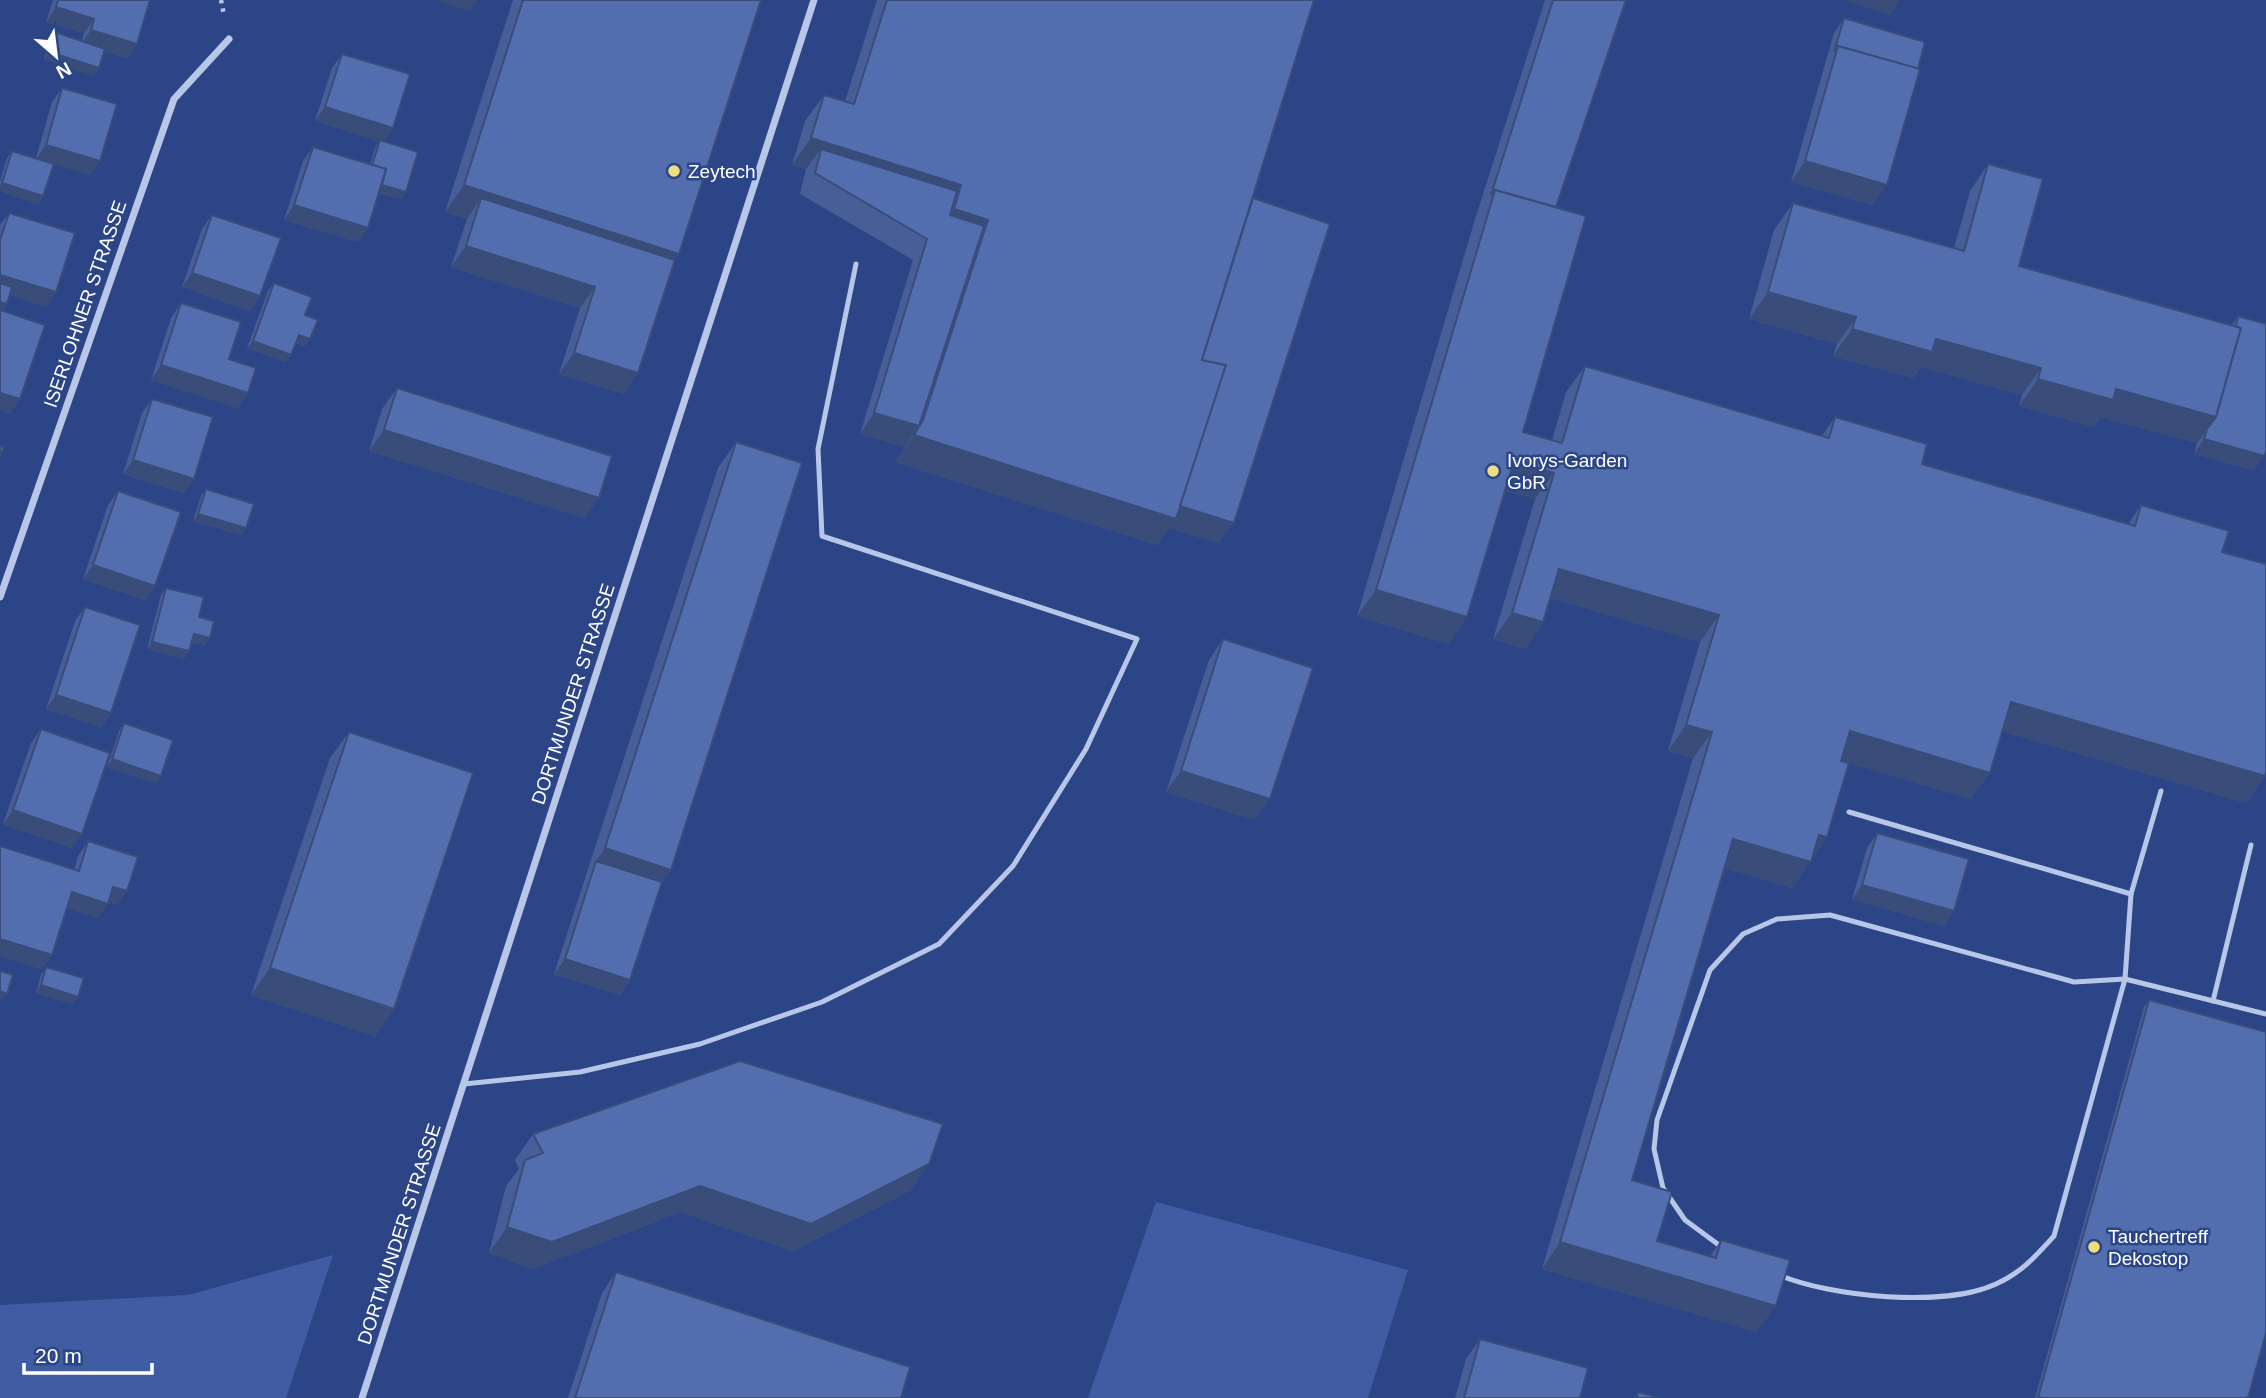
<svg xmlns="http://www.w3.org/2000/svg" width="2266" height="1398" viewBox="0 0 2266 1398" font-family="Helvetica,sans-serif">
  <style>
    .green { fill: #405da3 }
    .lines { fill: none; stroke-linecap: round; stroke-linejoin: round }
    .path { stroke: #b8c6e8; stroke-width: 4.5; stroke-dasharray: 3.5 5; stroke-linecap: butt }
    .service { stroke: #b8c6e8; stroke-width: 5 }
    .minor { stroke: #b8c6e8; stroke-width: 7 }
    .wall { fill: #475f96 }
    .shaded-wall { fill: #3a4d7a }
    .building { fill: #536eae; stroke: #3a4d7a; stroke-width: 2 }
    .poi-dot { fill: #eddf80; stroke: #2b4587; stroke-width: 2.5 }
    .labels { text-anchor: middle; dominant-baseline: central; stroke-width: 5; stroke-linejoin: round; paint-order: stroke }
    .poi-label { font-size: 19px; fill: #fff; stroke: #2b4587; text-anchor: start }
    .street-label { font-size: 19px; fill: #fff; stroke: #2b4587 }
  </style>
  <rect width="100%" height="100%" fill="#2b4587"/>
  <g class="green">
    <path d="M1156,1202L1408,1270L1368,1398H1088Z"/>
    <path d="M333,1255L286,1398H0V1305L188,1295Z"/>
  </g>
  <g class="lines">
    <path class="path" d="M221,0L224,15"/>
    <g class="service">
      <path d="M1849,812L2131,894"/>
      <path d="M2213,1001L2251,845"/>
      <path d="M464,1084L580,1072L700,1044L822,1002L939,944L1013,866L1086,749L1137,639L822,536L818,449L856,264"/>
      <path d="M1723,1248L1685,1220L1663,1188L1654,1149L1657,1120L1710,970L1743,934L1777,919L1830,915L2074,982L2125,979L2266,1014"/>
      <path d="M1779,1275C1831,1297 1944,1308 1996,1284C2021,1273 2036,1256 2054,1236L2125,979L2131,894L2161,791"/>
    </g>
    <g class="minor">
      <path d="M0,597L174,99L229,39"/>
      <path d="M362,1398L814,0"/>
    </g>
  </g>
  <g class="wall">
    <path d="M53,0H150L137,44L127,58L104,51L99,68L93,76L44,59L50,40L55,32L82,41L84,33L46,22Z"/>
    <path d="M513,0H761L675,260L624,394L559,374L580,308L451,267L467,219L445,212Z"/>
    <path d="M877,0H1314L1253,198L1219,543L1169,528L1157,545L895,462L905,447L860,434L913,260L800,194L806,169L792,165L805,121L824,95L845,101Z"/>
    <path d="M1545,0H1626L1556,207L1523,432L1552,440L1566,392L1585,366L1822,436L1835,417L1922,464L2128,524L2141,505L2222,552L2265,776L2246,803L2002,731L1971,799L1842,761L1827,837L1792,888L1725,868L1632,1180L1657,1241L1710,1256L1721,1240L1757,1332L1542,1269L1693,758L1668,751L1700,642L1551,598L1543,622L1525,649L1493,639L1535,499L1505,491L1449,644L1357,616L1476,216Z"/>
    <path d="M1844,18L1873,205L1791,182L1834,33Z"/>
    <path d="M342,54L393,128L384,141L401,199L379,193L358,242L284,220L303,161L313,147L370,164L375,148L379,141L315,121L332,68Z"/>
    <path d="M62,88L90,175L54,164L43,196L38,204L0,191V181L7,158L12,151L36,158L52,102Z"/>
    <path d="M1988,164L2019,266L2232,325L2238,316L2254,470L2194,454L2197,443L2101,417L2094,427L2019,406L2022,395L1921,367L1913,378L1833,356L1837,344L1749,319L1774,230L1793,203L1954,248L1970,191Z"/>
    <path d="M9,213L56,292L46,307L10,295L7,304L2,311L10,414L0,410V225Z"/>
    <path d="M212,215L250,311L182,287L202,229Z"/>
    <path d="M274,283L305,315V346L296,343L286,362L247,348L268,291Z"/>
    <path d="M181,303L229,359L248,393L238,408L151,380L171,318Z"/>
    <path d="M397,388L585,518L369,451L382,409Z"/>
    <path d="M152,399L184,493L123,474L142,413Z"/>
    <path d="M736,442L671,870L662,882L630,980L620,995L554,974L718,468Z"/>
    <path d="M206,489L241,535L193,521L201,496Z"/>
    <path d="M118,491L155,586L145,600L83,579L108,505Z"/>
    <path d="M166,588L199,617L205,645L192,642L184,659L147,649L161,595Z"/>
    <path d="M85,607L111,713L101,727L46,709L75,621Z"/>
    <path d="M1223,639L1255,820L1166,792L1209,660Z"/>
    <path d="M124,723L161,776L156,783L107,767L119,731Z"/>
    <path d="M41,729L72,848L3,824L31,743Z"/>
    <path d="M349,732L394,1009L375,1036L251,995L330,758Z"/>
    <path d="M1877,833L1954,911L1944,926L1852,899L1867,848Z"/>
    <path d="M88,841L117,905L108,902L98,918L67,908L52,955L42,969L0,956V846L74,870L78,856Z"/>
    <path d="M46,967L73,1004L36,993L41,975Z"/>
    <path d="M2149,1000L2248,1398H2035L2144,1007Z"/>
    <path d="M533,1134L911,1190L793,1251L681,1212L533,1269L489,1253L506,1186L519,1169L515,1160Z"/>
    <path d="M616,1272L901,1398H568L602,1293Z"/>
    <path d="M1480,1339L1580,1398H1455L1466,1359Z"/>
  </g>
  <g class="shaded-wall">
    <path d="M435,0H478L470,11Z"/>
    <path d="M1844,0H1900L1890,15Z"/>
    <path d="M56,7L94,19L84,33L46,22Z"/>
    <path d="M91,30L137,44L127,58L81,44Z"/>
    <path d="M49,52L99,68L93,76L44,59Z"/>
    <path d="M325,107L393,128L383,143L315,121Z"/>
    <path d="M811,138L961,185L943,212L821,149L806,169L792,165Z"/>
    <path d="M46,145L100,161L90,175L36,159Z"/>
    <path d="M1805,161L1887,185L1873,205L1791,182Z"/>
    <path d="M2,183L43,196L38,204L0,191V186Z"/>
    <path d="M379,184L406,192L401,199L374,191Z"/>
    <path d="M464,185L679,254L661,280L481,198L467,219L445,212Z"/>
    <path d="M294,205L368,228L358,242L284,220Z"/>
    <path d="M954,209L988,220L970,246L935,236Z"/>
    <path d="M466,246L595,287L580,308L451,267Z"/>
    <path d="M192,273L260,296L250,311L182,287Z"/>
    <path d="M0,275L56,292L46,307L0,292Z"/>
    <path d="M1768,292L1856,317L1837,344L1749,319Z"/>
    <path d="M0,302L7,304L2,312L0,311Z"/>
    <path d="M1852,329L1936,339L2041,368L2022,395L1921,367L1913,378L1833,356Z"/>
    <path d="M299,335L310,339L305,346L294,342Z"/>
    <path d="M253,341L291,355L286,362L247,348Z"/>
    <path d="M574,353L638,373L624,394L559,374Z"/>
    <path d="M161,365L248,393L238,408L151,380Z"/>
    <path d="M2038,379L2116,389L2216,417L2197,443L2101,417L2094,427L2019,406Z"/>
    <path d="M0,393L20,399L10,414L0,410Z"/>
    <path d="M874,413L919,426L905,447L860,434Z"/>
    <path d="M384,430L599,498L585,518L369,451Z"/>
    <path d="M914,435L1178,505L1234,523L1219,543L1169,528L1157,545L895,462Z"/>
    <path d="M2204,439L2264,456L2254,470L2194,454Z"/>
    <path d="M133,460L194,479L184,493L123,474Z"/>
    <path d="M1514,461L1554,473L1535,499L1495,488Z"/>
    <path d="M198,514L246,528L241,535L193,521Z"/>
    <path d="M93,565L155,586L145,600L83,579Z"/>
    <path d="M1559,569L1719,615L1700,642L1541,595Z"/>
    <path d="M1376,590L1467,617L1449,644L1357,616Z"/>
    <path d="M1512,613L1543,622L1525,649L1493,639Z"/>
    <path d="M194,634L210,638L205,645L189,641Z"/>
    <path d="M152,642L189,651L184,659L147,649Z"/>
    <path d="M56,695L111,713L101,727L46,709Z"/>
    <path d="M2011,702L2265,776L2246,803L1992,728Z"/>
    <path d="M1686,725L1712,732L1693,758L1668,751Z"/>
    <path d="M1850,731L1990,773L1971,799L1831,758Z"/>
    <path d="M112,759L161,776L156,783L107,767Z"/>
    <path d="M1181,771L1270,799L1255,820L1166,792Z"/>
    <path d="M13,810L82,834L72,848L3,824Z"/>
    <path d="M1819,835L1827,837L1792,888L1715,865L1733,839Z"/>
    <path d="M605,848L671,870L652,896L596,861Z"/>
    <path d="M1862,885L1954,911L1944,926L1852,899Z"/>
    <path d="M113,887L127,891L117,905L103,901Z"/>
    <path d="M72,892L108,904L98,918L62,907Z"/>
    <path d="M0,939L52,955L42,969L0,956Z"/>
    <path d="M565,959L630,980L620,995L554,974Z"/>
    <path d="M270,968L394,1009L375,1036L251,995Z"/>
    <path d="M41,985L78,997L73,1004L36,993Z"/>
    <path d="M0,991L7,994L2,1001L0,1000Z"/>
    <path d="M929,1164L911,1190L793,1251L681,1212L533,1269L489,1253L507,1227L700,1186Z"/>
    <path d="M1560,1242L1776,1306L1757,1332L1542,1269Z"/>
  </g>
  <g class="building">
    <path d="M58,0H150L137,44L91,30L94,19L56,7Z"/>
    <path d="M523,0H761L679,254L464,185Z"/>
    <path d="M887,0H1314L1202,360L1226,365L1176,519L914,435L923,420L988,220L954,209L961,185L811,138L824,95L854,104Z"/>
    <path d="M1553,0H1626L1556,207L1495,190L1491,195Z"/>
    <path d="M1844,18L1925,42L1918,69L1838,46L1834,52Z"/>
    <path d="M55,32L105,49L99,68L49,52Z"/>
    <path d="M1838,46L1920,69L1887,185L1805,161Z"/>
    <path d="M342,54L410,74L393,128L325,107Z"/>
    <path d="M62,88L117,104L100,161L46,145Z"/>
    <path d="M380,140L418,152L406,192L382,185L386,169L372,165Z"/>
    <path d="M313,147L386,169L368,228L294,205Z"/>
    <path d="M821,149L957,191L950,215L984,226L919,426L874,413L927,239L815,173Z"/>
    <path d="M12,151L54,164L43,196L2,183Z"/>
    <path d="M1988,164L2043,179L2019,266L2241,328L2216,417L2116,389L2113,400L2038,379L2041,368L1936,339L1932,352L1852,329L1856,317L1768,292L1793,203L1964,251Z"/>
    <path d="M1495,190L1586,216L1523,432L1562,443L1585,366L1829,438L1835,417L1927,444L1922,464L2135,526L2141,505L2229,531L2222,552L2266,564V772L2265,776L2011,702L1990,773L1850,731L1841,761L1849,763L1827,837L1819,835L1811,862L1733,839L1632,1180L1672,1192L1657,1241L1716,1258L1721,1240L1790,1260L1776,1306L1560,1242L1712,732L1686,725L1719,615L1559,569L1543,622L1512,613L1554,473L1514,461L1467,617L1376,590Z"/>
    <path d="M481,198L675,260L638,373L574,353L595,287L466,246Z"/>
    <path d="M1253,198L1330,224L1234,523L1180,506L1226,365L1202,360Z"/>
    <path d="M9,213L75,233L56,292L0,275V240Z"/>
    <path d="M212,215L281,238L260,296L192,273Z"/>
    <path d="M0,283L12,287L7,304L0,302Z"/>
    <path d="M274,283L312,297L305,315L318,320L310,339L299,335L291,355L253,341Z"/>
    <path d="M181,303L241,322L229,359L256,368L248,393L161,365Z"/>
    <path d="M0,310L45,325L20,399L0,393Z"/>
    <path d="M2238,316L2266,324V451L2264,456L2204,439L2207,429L2216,417L2241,328L2236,326Z"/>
    <path d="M397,388L612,456L599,498L384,430Z"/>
    <path d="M152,399L213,417L194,479L133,460Z"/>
    <path d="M736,442L802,463L671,870L605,848Z"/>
    <path d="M0,446L4,447L0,457Z"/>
    <path d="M206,489L254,504L246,528L198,514Z"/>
    <path d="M118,491L181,512L155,586L93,565Z"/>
    <path d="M166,588L204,597L199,617L214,621L210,638L194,634L189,651L152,642Z"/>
    <path d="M85,607L140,625L111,713L56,695Z"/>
    <path d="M1223,639L1313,668L1270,799L1181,771Z"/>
    <path d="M124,723L173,740L161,776L112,759Z"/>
    <path d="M41,729L110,753L82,834L13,810Z"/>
    <path d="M349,732L473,773L394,1009L270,968Z"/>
    <path d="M1877,833L1969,859L1954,911L1862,885Z"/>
    <path d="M88,841L138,857L127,891L113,887L108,904L72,892L52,955L0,939V846L79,871Z"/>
    <path d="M596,861L662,882L630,980L565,959Z"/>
    <path d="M46,967L84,978L78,997L41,985Z"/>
    <path d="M0,971L13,975L7,994L0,991Z"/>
    <path d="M2149,1000L2266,1032V1333L2248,1398H2043L2038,1397Z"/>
    <path d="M740,1061L943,1124L929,1164L811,1224L700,1186L552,1242L507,1227L525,1160L543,1153L533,1134Z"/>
    <path d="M616,1272L910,1367L901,1398H575Z"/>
    <path d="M1480,1339L1588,1368L1580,1398H1464Z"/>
    <path d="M1638,1392L1660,1398H1637Z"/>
  </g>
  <g class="poi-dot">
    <circle cx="674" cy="171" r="7"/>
    <circle cx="1493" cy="471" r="7"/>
    <circle cx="2094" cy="1247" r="7"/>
  </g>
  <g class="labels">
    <g class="poi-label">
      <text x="688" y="171">Zeytech</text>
      <text x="1507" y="460">Ivorys-Garden<tspan x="1507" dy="22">GbR</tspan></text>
      <text x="2108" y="1236">Tauchertreff<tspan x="2108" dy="22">Dekostop</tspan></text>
    </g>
    <g class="street-label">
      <text transform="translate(85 304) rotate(-71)">ISERLOHNER STRASSE</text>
      <text transform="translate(573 694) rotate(-72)">DORTMUNDER STRASSE</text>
      <text transform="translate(399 1234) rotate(-72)">DORTMUNDER STRASSE</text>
    </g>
  </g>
  <g transform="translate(56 56) rotate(152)" stroke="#2b4587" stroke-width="5" paint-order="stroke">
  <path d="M0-5L12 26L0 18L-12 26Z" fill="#ffffff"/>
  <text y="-10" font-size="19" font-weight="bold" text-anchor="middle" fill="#ffffff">N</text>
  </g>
  <path d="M24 1363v10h128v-10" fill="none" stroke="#ffffff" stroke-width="3.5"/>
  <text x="35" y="1363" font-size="21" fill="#ffffff" stroke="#2b4587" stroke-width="5" paint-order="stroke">20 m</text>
</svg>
